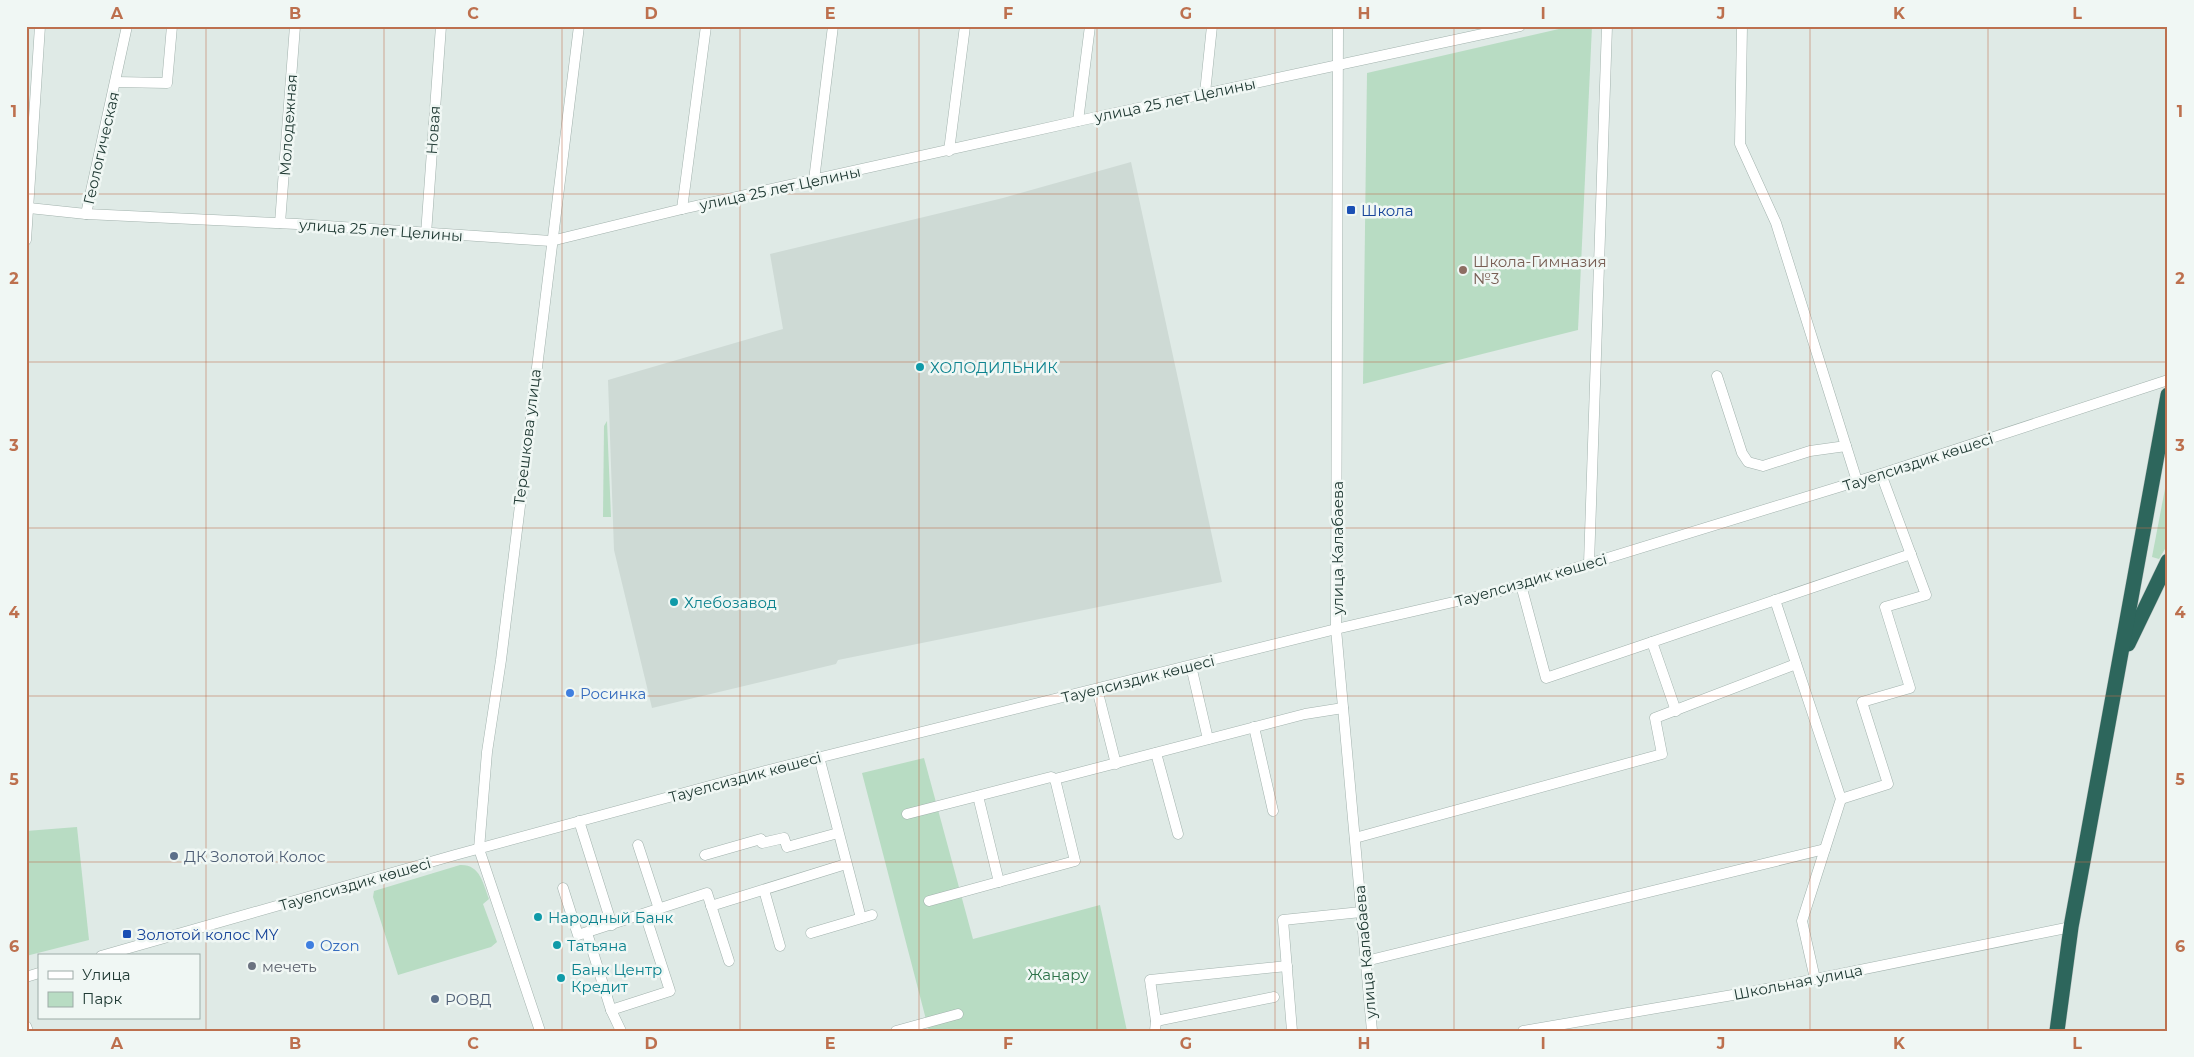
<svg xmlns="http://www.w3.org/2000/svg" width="2194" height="1057" viewBox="0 0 2194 1057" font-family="Montserrat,sans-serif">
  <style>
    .built { fill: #cedad5 }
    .green { fill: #b8dcc3 }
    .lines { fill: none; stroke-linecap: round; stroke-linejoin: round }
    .minor-casing { stroke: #a2b2ad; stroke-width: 11 }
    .highway-casing { stroke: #bcc4c2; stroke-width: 16 }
    .minor { stroke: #fff; stroke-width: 10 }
    .highway { stroke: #2d665c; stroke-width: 15 }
    .grid { fill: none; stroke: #bd704e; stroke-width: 1; stroke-opacity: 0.55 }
    .transit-dot { fill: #1a4fb4; stroke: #f0f7f4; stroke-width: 2 }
    .education-dot { fill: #8d6e63; stroke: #f0f7f4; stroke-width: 2 }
    .culture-dot { fill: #0f9aa8; stroke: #f0f7f4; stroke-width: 2 }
    .shop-dot { fill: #3f7fe0; stroke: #f0f7f4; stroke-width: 2 }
    .service-dot { fill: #5c6f8a; stroke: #f0f7f4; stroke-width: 2 }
    .worship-dot { fill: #6b7280; stroke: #f0f7f4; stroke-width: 2 }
    .labels { text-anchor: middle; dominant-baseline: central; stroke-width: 5; stroke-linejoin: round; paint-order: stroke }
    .street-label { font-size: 15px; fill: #203a34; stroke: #f0f7f4 }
    .transit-label { font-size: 15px; fill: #164399; stroke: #f0f7f4; text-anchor: start }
    .education-label { font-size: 15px; fill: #785e54; stroke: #f0f7f4; text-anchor: start }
    .culture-label { font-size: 15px; fill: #0d838f; stroke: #f0f7f4; text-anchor: start }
    .shop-label { font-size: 15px; fill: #366cbe; stroke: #f0f7f4; text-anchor: start }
    .service-label { font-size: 15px; fill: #4e5e75; stroke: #f0f7f4; text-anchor: start }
    .worship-label { font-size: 15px; fill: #5b616d; stroke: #f0f7f4; text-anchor: start }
    .park-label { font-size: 15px; fill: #2b7148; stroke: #f0f7f4 }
    .neatline { fill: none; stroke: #bd704e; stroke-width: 2 }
    .grid-label { font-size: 16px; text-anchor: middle; font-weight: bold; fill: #bd704e }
  </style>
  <rect width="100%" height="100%" fill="#dfeae6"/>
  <path class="built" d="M1131,162L1222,582L838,660L836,664L652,708L614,550L608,380L783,329L770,254L1003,198Z"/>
  <g class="green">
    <path d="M1572,26H1592L1578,330L1363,384L1367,73Z"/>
    <path d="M607,421L611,517H603L604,426Z"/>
    <path d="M2168,473V544L2159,559L2152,557Z"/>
    <path d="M924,758L973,939L1100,905L1127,1031H929L862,773Z"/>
    <path d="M77,827L89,940L26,956V831Z"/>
    <path d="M460,865C480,864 483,883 489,899L483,904L497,942L491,947L398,975L373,897L374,891Z"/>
  </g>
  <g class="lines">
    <defs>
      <g id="minor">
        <path d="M1338,26L1336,629L1372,1031"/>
        <path d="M1742,26L1740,144L1776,223L1857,481"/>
        <path d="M116,82L167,83L172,26"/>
        <path d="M1205,93L1212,26"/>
        <path d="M1078,121L1090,26"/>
        <path d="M949,151L965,26"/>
        <path d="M814,180L833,26"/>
        <path d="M29,208L86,214L297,224L551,241L682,209L1078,121L1520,26"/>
        <path d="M682,209L706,26"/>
        <path d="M86,214L127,26"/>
        <path d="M280,223L295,26"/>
        <path d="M426,234L441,26"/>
        <path d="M26,240L40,26"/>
        <path d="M1717,376L1742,453L1748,462L1763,466L1810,451L1846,446"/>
        <path d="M1589,564L1607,26"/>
        <path d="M1521,585L1546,678L1911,554"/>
        <path d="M1775,600L1841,799L1802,921L1815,979"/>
        <path d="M1652,642L1676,711"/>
        <path d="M1191,666L1208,739"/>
        <path d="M1097,689L1116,764"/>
        <path d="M1254,727L1273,811"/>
        <path d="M1156,753L1178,834"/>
        <path d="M819,757L861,918"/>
        <path d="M978,796L999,882"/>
        <path d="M1841,799L1888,784L1862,702L1910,688L1885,607L1926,595L1881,474"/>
        <path d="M907,814L1051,777L1055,779L1305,714L1343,708"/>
        <path d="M579,821L612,925"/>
        <path d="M1355,838L1662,754L1655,718L1796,664"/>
        <path d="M638,845L659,909"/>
        <path d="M705,855L761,839L762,843L784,838L787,847L838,833"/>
        <path d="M563,888L578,935L707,893L729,961"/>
        <path d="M764,890L780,946"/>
        <path d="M929,901L1075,861L1055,779"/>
        <path d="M711,906L846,864"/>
        <path d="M587,933L611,1010L621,1031"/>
        <path d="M811,933L872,915"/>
        <path d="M101,956L455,855L765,771L1336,629L1497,592L1881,474L2168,380"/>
        <path d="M1366,961L1825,849"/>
        <path d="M26,977L39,973"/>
        <path d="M611,1010L670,991L645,914"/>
        <path d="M1156,1021L1274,997"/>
        <path d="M26,1026L28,1031"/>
        <path d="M540,1031L479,849L487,752L501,660L579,26"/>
        <path d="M896,1031L958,1014"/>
        <path d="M1155,1031L1156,1021L1150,980L1287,966"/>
        <path d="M1292,1031L1283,920L1361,912"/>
        <path d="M1523,1031L1756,991L2071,927"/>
      </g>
      <g id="highway">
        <path d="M2128,644L2168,561"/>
        <path d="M2057,1031L2071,927L2168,395"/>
      </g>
    </defs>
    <use href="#minor" class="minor-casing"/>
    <use href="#highway" class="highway-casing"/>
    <use href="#minor" class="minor"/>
    <use href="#highway" class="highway"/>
  </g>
  <path class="grid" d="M206,26V1031M384,26V1031M562,26V1031M740,26V1031M919,26V1031M1097,26V1031M1275,26V1031M1454,26V1031M1632,26V1031M1810,26V1031M1988,26V1031M26,194H2168M26,362H2168M26,528H2168M26,696H2168M26,862H2168"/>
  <g class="transit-dot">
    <rect x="1346" y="205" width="10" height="10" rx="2.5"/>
    <rect x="122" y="929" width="10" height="10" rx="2.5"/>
  </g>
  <circle class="education-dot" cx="1463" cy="270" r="5"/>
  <g class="culture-dot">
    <circle cx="920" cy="367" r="5"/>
    <circle cx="674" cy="602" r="5"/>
    <circle cx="538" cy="917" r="5"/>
    <circle cx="557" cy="945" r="5"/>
    <circle cx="561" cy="978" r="5"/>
  </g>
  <g class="shop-dot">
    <circle cx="570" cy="693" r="5"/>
    <circle cx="310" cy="945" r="5"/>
  </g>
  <g class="service-dot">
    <circle cx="174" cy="856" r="5"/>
    <circle cx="435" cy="999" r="5"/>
  </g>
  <circle class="worship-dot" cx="252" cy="966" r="5"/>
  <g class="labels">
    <g class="street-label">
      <text transform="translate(1175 100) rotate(-12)">улица 25 лет Целины</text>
      <text transform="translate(288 125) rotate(-86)">Молодежная</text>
      <text transform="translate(433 130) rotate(-86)">Новая</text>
      <text transform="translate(101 148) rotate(-77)">Геологическая</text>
      <text transform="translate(780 188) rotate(-12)">улица 25 лет Целины</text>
      <text transform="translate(381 230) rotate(4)">улица 25 лет Целины</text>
      <text transform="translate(527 437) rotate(-83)">Терешкова улица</text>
      <text transform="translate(1918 462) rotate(-18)">Тауелсиздик көшесі</text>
      <text transform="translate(1337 548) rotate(-90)">улица Калабаева</text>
      <text transform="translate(1531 580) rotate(-16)">Тауелсиздик көшесі</text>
      <text transform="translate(1138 679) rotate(-14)">Тауелсиздик көшесі</text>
      <text transform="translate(745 777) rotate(-15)">Тауелсиздик көшесі</text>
      <text transform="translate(355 884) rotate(-16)">Тауелсиздик көшесі</text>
      <text transform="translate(1365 952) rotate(-95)">улица Калабаева</text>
      <text transform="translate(1798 982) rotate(-11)">Школьная улица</text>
    </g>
    <g class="transit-label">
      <text x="1361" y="210">Школа</text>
      <text x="137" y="934">Золотой колос МҮ</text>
    </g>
    <g class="education-label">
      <text x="1473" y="261">Школа-Гимназия<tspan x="1473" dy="17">№3</tspan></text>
    </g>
    <g class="culture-label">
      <text x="930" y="367">ХОЛОДИЛЬНИК</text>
      <text x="684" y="602">Хлебозавод</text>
      <text x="548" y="917">Народный Банк</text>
      <text x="567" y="945">Татьяна</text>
      <text x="571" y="969">Банк Центр<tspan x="571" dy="17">Кредит</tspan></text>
    </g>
    <g class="shop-label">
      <text x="580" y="693">Росинка</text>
      <text x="320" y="945">Ozon</text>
    </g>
    <g class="service-label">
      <text x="184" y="856">ДК Золотой Колос</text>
      <text x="445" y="999">РОВД</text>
    </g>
    <g class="worship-label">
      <text x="262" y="966">мечеть</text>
    </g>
    <g class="park-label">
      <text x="1058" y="974">Жаңару</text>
    </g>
  </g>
  <rect width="2194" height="1057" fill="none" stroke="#f0f7f4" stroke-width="55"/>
  <rect x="38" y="954" width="162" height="65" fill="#f0f7f4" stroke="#9daba7"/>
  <rect x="48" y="971" width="25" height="8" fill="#ffffff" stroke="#9daba7"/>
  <text x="82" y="980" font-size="15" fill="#203a34">Улица</text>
  <rect x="48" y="992" width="25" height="15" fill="#b8dcc3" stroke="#9daba7"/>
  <text x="82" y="1004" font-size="15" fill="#203a34">Парк</text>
  <rect x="28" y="28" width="2138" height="1002" class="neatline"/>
  <g class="grid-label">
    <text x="117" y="19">A</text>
    <text x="295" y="19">B</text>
    <text x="473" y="19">C</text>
    <text x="651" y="19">D</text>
    <text x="830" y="19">E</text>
    <text x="1008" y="19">F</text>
    <text x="1186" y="19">G</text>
    <text x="1364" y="19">H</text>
    <text x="1543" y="19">I</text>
    <text x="1721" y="19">J</text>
    <text x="1899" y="19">K</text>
    <text x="2077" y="19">L</text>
    <text x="14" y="117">1</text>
    <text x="2180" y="117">1</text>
    <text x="14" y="284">2</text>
    <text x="2180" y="284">2</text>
    <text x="14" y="451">3</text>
    <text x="2180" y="451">3</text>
    <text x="14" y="618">4</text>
    <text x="2180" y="618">4</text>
    <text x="14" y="785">5</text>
    <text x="2180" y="785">5</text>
    <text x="14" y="952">6</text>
    <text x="2180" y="952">6</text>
    <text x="117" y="1049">A</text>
    <text x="295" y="1049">B</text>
    <text x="473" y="1049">C</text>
    <text x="651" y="1049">D</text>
    <text x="830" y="1049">E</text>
    <text x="1008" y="1049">F</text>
    <text x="1186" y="1049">G</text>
    <text x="1364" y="1049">H</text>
    <text x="1543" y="1049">I</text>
    <text x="1721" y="1049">J</text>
    <text x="1899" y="1049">K</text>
    <text x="2077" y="1049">L</text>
  </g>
</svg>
